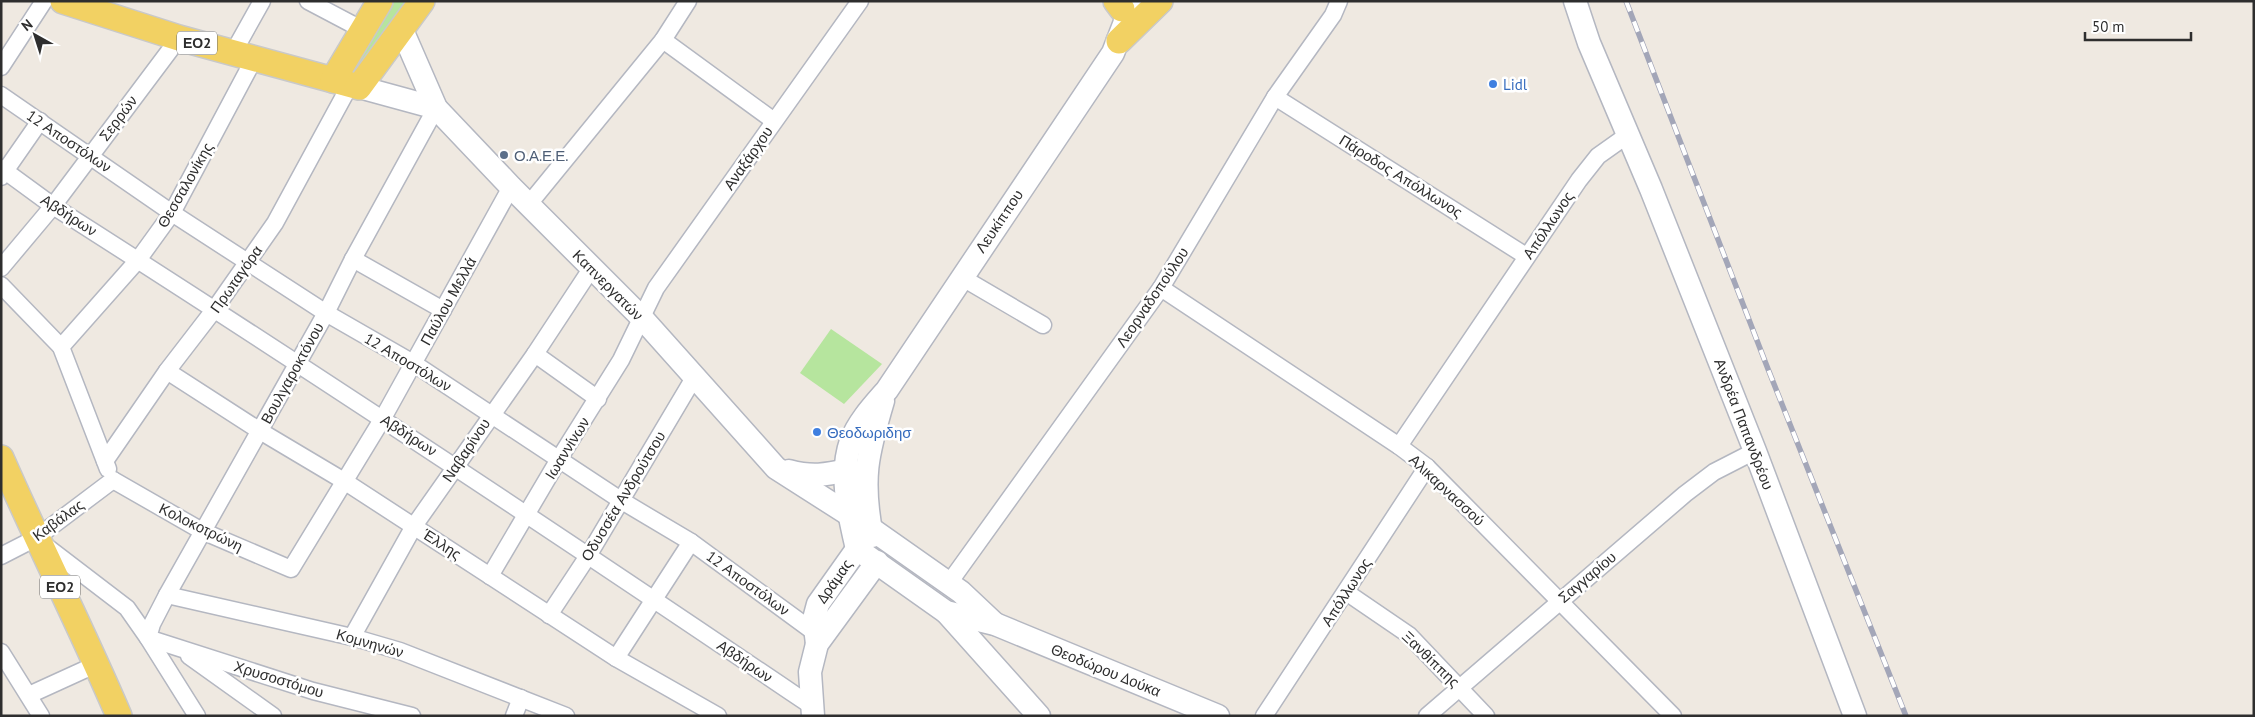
<svg xmlns="http://www.w3.org/2000/svg" width="2255" height="717" viewBox="0 0 2255 717" font-family="'PT Sans',sans-serif">
  <style>
    .green { fill: #b6e59e }
    .lines { fill: none; stroke-linecap: round; stroke-linejoin: round }
    .street-casing { stroke: #b4b7c1; stroke-width: 19 }
    .secondary-casing { stroke: #b4b7c1; stroke-width: 25 }
    .primary-casing { stroke: #c9c9c9; stroke-width: 28 }
    .street { stroke: #fff; stroke-width: 16 }
    .secondary { stroke: #fff; stroke-width: 22 }
    .primary { stroke: #f2d163; stroke-width: 25 }
    .rail-casing { stroke: #a3a6b8; stroke-width: 5.5 }
    .rail { stroke: #fff; stroke-width: 4; stroke-dasharray: 11; stroke-linecap: butt }
    .shop-dot { fill: #3f7fe0; stroke: #fff; stroke-width: 2 }
    .service-dot { fill: #5c6f8a; stroke: #fff; stroke-width: 2 }
    .labels { text-anchor: middle; dominant-baseline: central; stroke-width: 5; stroke-linejoin: round; paint-order: stroke }
    .shield { fill: #fff; stroke: #6d6d6d; stroke-width: 1 }
    .shield-label { font-size: 14px; font-weight: bold; fill: #2e2e2e }
    .shop-label { font-size: 15px; fill: #366cbe; stroke: #fff; text-anchor: start }
    .street-label { font-size: 15px; fill: #2e2e2e; stroke: #fff }
    .service-label { font-size: 15px; fill: #4e5e75; stroke: #fff; text-anchor: start }
  </style>
  <rect width="100%" height="100%" fill="#efe9e1"/>
  <g class="green">
    <path d="M385,1H412L357,70L354,68Z"/>
    <path d="M831,329L882,364L844,404L800,373Z"/>
  </g>
  <g class="lines">
    <defs>
      <g id="street">
        <path d="M308,1L363,30"/>
        <path d="M663,40L774,121"/>
        <path d="M233,53L262,1"/>
        <path d="M1,67L44,1"/>
        <path d="M1,95L172,213L326,313L413,363L622,501L691,542L814,632"/>
        <path d="M1275,97L1526,256"/>
        <path d="M1,168L53,206C309,369 562,537 813,707"/>
        <path d="M1,177L40,121"/>
        <path d="M529,204L663,40L688,1"/>
        <path d="M353,259L443,310"/>
        <path d="M1,268L53,206L179,38"/>
        <path d="M961,277L1043,325"/>
        <path d="M1,285L61,347L108,469"/>
        <path d="M1161,288L1399,446L1427,467L1673,716"/>
        <path d="M61,347L138,260L172,213L254,59"/>
        <path d="M535,354L598,399"/>
        <path d="M167,371L260,431L344,481L616,658L718,716"/>
        <path d="M1399,446L1579,180L1598,156L1629,134"/>
        <path d="M105,461L167,371L214,310L275,223L350,85"/>
        <path d="M113,480L202,531L291,569L383,418L511,187"/>
        <path d="M42,543L127,608L148,638L197,716"/>
        <path d="M1,556L36,538L113,480"/>
        <path d="M490,576L559,459L621,360L656,288L860,1"/>
        <path d="M949,583L1161,288L1275,97L1333,15L1339,1"/>
        <path d="M1346,592L1409,635L1486,716"/>
        <path d="M167,595L352,637L400,651L566,716"/>
        <path d="M549,615L588,556L695,376"/>
        <path d="M352,637L414,526L535,354L591,269"/>
        <path d="M1,652L41,716"/>
        <path d="M189,656L273,716"/>
        <path d="M616,658L691,542"/>
        <path d="M29,695L97,664"/>
        <path d="M412,716L313,691L148,638L152,624L167,595L326,313L353,259L436,108"/>
        <path d="M514,716L521,698"/>
        <path d="M1264,716L1427,467"/>
        <path d="M1427,716L1685,494L1714,472L1755,451"/>
      </g>
      <g id="secondary">
        <path d="M1575,1L1589,43L1651,189L1755,451L1855,716"/>
        <path d="M402,30L436,108L511,187L642,318L776,468L870,528L961,592L995,624"/>
        <path d="M359,87L436,108"/>
        <path d="M789,471C811,477 826,475 847,470"/>
        <path d="M872,536C861,479 867,455 883,401"/>
        <path d="M857,549C849,515 839,475 851,441C858,422 873,406 887,390L1113,53L1133,1"/>
        <path d="M857,549L946,612L995,624L1218,716"/>
        <path d="M946,612L1039,716"/>
        <path d="M817,644L814,619L818,604L857,549"/>
        <path d="M813,716L810,672L817,644L877,562"/>
      </g>
      <g id="primary">
        <path d="M63,1L179,38L359,87L422,1"/>
        <path d="M1116,1L1122,9"/>
        <path d="M1119,41L1160,1"/>
        <path d="M333,80L380,1"/>
        <path d="M1,458C39,545 82,629 119,716"/>
      </g>
    </defs>
    <use href="#street" class="street-casing"/>
    <use href="#secondary" class="secondary-casing"/>
    <use href="#primary" class="primary-casing"/>
    <use href="#street" class="street"/>
    <use href="#secondary" class="secondary"/>
    <use href="#primary" class="primary"/>
    <defs>
      <path id="rail" d="M1626,1L1768,369L1906,716"/>
    </defs>
    <use href="#rail" class="rail-casing"/>
    <use href="#rail" class="rail"/>
  </g>
  <g class="shop-dot">
    <circle cx="1493" cy="84" r="5"/>
    <circle cx="817" cy="432" r="5"/>
  </g>
  <circle class="service-dot" cx="504" cy="155" r="5"/>
  <g class="labels">
    <g class="shield">
      <rect x="177" y="31.5" width="40" height="23" rx="4"/>
      <rect x="40" y="575.5" width="40" height="23" rx="4"/>
    </g>
    <g class="shield-label">
      <text x="197" y="43">ΕΟ2</text>
      <text x="60" y="587">ΕΟ2</text>
    </g>
    <g class="shop-label">
      <text x="1503" y="84">Lidl</text>
      <text x="827" y="432">Θεοδωριδησ</text>
    </g>
    <g class="street-label">
      <text transform="translate(118 118) rotate(-53)">Σερρών</text>
      <text transform="translate(69 141) rotate(34)">12 Αποστόλων</text>
      <text transform="translate(748 158) rotate(-55)">Αναξάρχου</text>
      <text transform="translate(1401 176) rotate(32)">Πάροδος Απόλλωνος</text>
      <text transform="translate(185 185) rotate(-60)">Θεσσαλονίκης</text>
      <text transform="translate(69 215) rotate(33)">Αβδήρων</text>
      <text transform="translate(999 221) rotate(-56)">Λευκίππου</text>
      <text transform="translate(1548 225) rotate(-56)">Απόλλωνος</text>
      <text transform="translate(236 279) rotate(-55)">Πρωταγόρα</text>
      <text transform="translate(608 285) rotate(45)">Καπνεργατών</text>
      <text transform="translate(1152 297) rotate(-56)">Λεορναδοπούλου</text>
      <text transform="translate(448 301) rotate(-61)">Παύλου Μελλά</text>
      <text transform="translate(408 362) rotate(31)">12 Αποστόλων</text>
      <text transform="translate(292 373) rotate(-61)">Βουλγαροκτόνου</text>
      <text transform="translate(1744 424) rotate(69)">Ανδρέα Παπανδρέου</text>
      <text transform="translate(409 435) rotate(33)">Αβδήρων</text>
      <text transform="translate(567 448) rotate(-58)">Ιωαννίνων</text>
      <text transform="translate(466 450) rotate(-56)">Ναβαρίνου</text>
      <text transform="translate(1447 490) rotate(43)">Αλικαρνασσού</text>
      <text transform="translate(623 496) rotate(-59)">Οδυσσέα Ανδρούτσου</text>
      <text transform="translate(58 520) rotate(-36)">Καβάλας</text>
      <text transform="translate(201 527) rotate(26)">Κολοκοτρώνη</text>
      <text transform="translate(442 544) rotate(33)">Έλλης</text>
      <text transform="translate(1587 577) rotate(-40)">Σαγγαρίου</text>
      <text transform="translate(834 581) rotate(-55)">Δράμας</text>
      <text transform="translate(748 583) rotate(36)">12 Αποστόλων</text>
      <text transform="translate(1346 592) rotate(-57)">Απόλλωνος</text>
      <text transform="translate(370 643) rotate(16)">Κομνηνών</text>
      <text transform="translate(1431 659) rotate(44)">Ξανθίππης</text>
      <text transform="translate(745 661) rotate(34)">Αβδήρων</text>
      <text transform="translate(1106 670) rotate(22)">Θεοδώρου Δούκα</text>
      <text transform="translate(279 679) rotate(17)">Χρυσοστόμου</text>
    </g>
    <g class="service-label">
      <text x="514" y="155">Ο.Α.Ε.Ε.</text>
    </g>
  </g>
  <rect width="2255" height="717" fill="none" stroke="#2e2e2e" stroke-width="5"/>
  <g transform="translate(35 35) rotate(321)" stroke="#ffffff" stroke-width="4" paint-order="stroke">
  <path d="M0-4L9 19L0 12L-9 19Z" fill="#2e2e2e"/>
  <text y="-8" font-size="14" font-weight="bold" text-anchor="middle" fill="#2e2e2e">N</text>
  </g>
  <path d="M2085 32v8h106v-8" fill="none" stroke="#2e2e2e" stroke-width="2.5"/>
  <text x="2092" y="32" font-size="15" fill="#2e2e2e" stroke="#ffffff" stroke-width="4" paint-order="stroke">50 m</text>
</svg>
